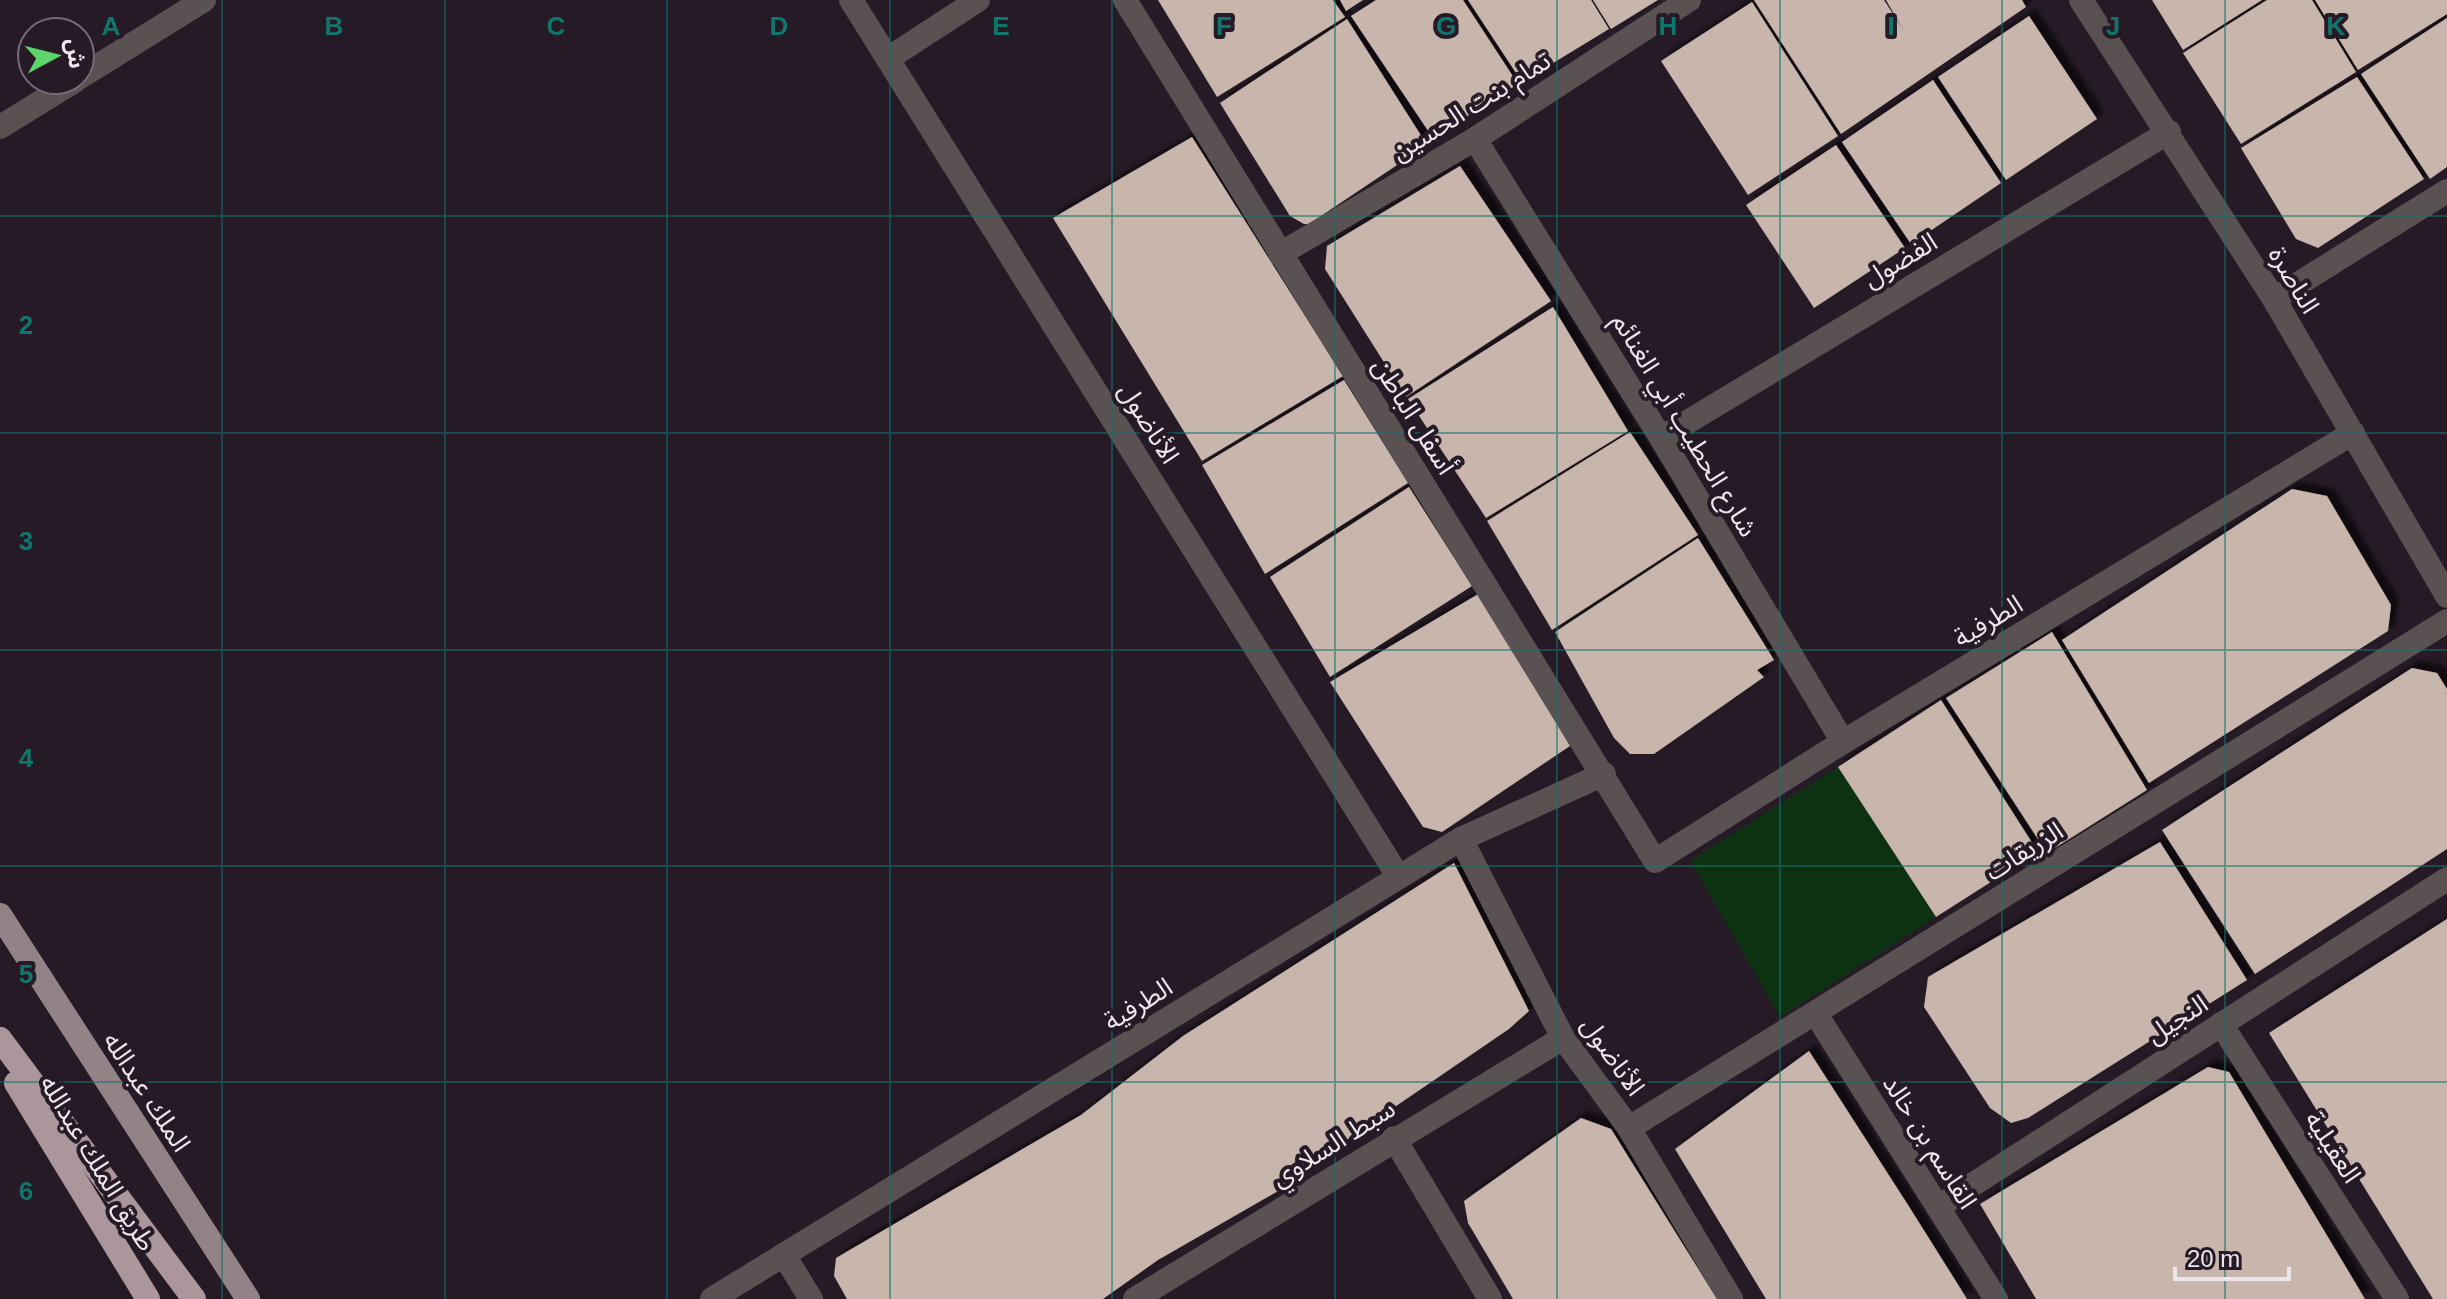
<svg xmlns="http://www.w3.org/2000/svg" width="2447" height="1299" viewBox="0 0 2447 1299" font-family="Arial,'Noto Sans Arabic',sans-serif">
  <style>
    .green { fill: #0d3212 }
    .building { fill: #c8b5ac; filter: url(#shadow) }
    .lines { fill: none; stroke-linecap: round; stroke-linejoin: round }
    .minor { stroke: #595152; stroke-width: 24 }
    .major { stroke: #948386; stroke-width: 24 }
    .highway { stroke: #ab979b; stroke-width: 24 }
    .grid { fill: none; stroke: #0f766e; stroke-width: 2; stroke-opacity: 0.55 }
    .labels { text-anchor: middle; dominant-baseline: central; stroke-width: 8; stroke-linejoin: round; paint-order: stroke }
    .street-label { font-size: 26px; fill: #eee6ed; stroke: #251a25 }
    .grid-label { font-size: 26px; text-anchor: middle; font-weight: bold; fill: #0f766e; stroke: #251a25; stroke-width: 8; stroke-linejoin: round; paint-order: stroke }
  </style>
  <defs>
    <filter id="shadow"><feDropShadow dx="7" dy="-7" stdDeviation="2" flood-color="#0009"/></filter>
  </defs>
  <rect width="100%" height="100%" fill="#251a25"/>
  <path class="green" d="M1838,767L1936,917L1780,1017L1690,861Z"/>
  <g class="building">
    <path d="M1158,0H1333L1345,17L1217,97Z"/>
    <path d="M1340,0H1363L1346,11Z"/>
    <path d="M1376,0H1463L1518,84L1433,138L1351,16Z"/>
    <path d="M1468,0H1591L1609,29L1522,82Z"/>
    <path d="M1593,0H1658L1611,29Z"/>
    <path d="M1754,0H1884L1904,31L1886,0H2022L2026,7L1841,134Z"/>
    <path d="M2152,0H2262L2183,50Z"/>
    <path d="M2267,0H2312L2356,72L2241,144L2183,53Z"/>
    <path d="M2315,0H2447V14L2358,70Z"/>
    <path d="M1752,2L1838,136L1748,195L1661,61Z"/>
    <path d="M2029,16L2097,119L2006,180L1938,77Z"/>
    <path d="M2447,18V167L2430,179L2361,74Z"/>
    <path d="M1347,19L1427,145L1309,224H1304L1290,216L1220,103Z"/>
    <path d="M2357,77L2424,179L2318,248L2296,239L2241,148Z"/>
    <path d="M1933,80L2001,183L1911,244L1842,142Z"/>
    <path d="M1192,137L1343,376L1202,461L1053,218Z"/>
    <path d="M1836,145L1905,248L1814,308L1746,205Z"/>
    <path d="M1460,166L1551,301L1406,397L1325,269L1327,246Z"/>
    <path d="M1553,307L1628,431L1486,518L1408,399Z"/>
    <path d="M1344,380L1408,483L1265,574L1202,465Z"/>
    <path d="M1630,432L1698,535L1552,630L1487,521Z"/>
    <path d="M1409,487L1472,586L1330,677L1270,577Z"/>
    <path d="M2292,489L2327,496L2391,605L2388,631L2149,783L2062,640Z"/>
    <path d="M1698,538L1774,660L1757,670L1764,677L1654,754H1630L1614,738L1555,632Z"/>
    <path d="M1480,593L1570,746L1442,832L1423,827L1330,682Z"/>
    <path d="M2052,632L2147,790L2047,853L1946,698Z"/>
    <path d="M2412,668L2437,673L2447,689V849L2255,974L2162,830Z"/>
    <path d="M1941,700L2038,852L1936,917L1838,767Z"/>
    <path d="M2160,842L2247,980L2028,1118L2011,1123L1990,1108L1924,1007L1928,977Z"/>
    <path d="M1454,863L1529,1011L1509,1029L1339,1145L1280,1190L1158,1260L1103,1299H847L834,1276L836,1258L1081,1115L1183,1036Z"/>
    <path d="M2447,919V1299H2433L2269,1033Z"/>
    <path d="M1809,1051L1908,1205L1967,1299H1766L1675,1149Z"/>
    <path d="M2208,1067L2229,1072L2365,1299H2036L1980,1204Z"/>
    <path d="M1581,1118L1611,1129L1717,1299H1513L1468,1223L1464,1201Z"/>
  </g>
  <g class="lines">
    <g class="minor">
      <path d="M851,0L1398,876"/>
      <path d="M1125,0L1655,861L1843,742L2353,433"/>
      <path d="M2081,0L2274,299L2447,596"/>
      <path d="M889,58L978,0"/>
      <path d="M80,77L204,0"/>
      <path d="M0,127L76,80"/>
      <path d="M1475,139L1661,438L1843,742"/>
      <path d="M1280,254L1475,139L1689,0"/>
      <path d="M2274,299L2447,191"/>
      <path d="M1661,438L2169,132"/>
      <path d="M1461,839L1563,1038L1629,1128L1731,1299"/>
      <path d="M1816,1014L1996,1299"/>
      <path d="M2221,1024L2397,1299"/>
      <path d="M1629,1128L2447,621"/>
      <path d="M1394,1138L1490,1299"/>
      <path d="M1938,1207L2447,879"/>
      <path d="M784,1255L811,1299"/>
      <path d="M712,1299L1461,839L1604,774"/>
      <path d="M1135,1299L1563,1038"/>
    </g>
    <path class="major" d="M0,915L248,1299"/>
    <g class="highway">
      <path d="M0,1039L194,1299"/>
      <path d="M16,1083L148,1299"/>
    </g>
  </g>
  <path class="grid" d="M222,0V1299M445,0V1299M667,0V1299M890,0V1299M1112,0V1299M1335,0V1299M1557,0V1299M1780,0V1299M2002,0V1299M2225,0V1299M0,216H2447M0,433H2447M0,650H2447M0,866H2447M0,1082H2447"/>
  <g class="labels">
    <g class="street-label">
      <text transform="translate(1471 106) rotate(-32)">تمام بنت الحسين</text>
      <text transform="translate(1900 260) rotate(-31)">الفضول</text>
      <text transform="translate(2294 280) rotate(59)">الناصرة</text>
      <text transform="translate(1414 416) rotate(58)">أسفل الباطن</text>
      <text transform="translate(1149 423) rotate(58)">الأناضول</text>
      <text transform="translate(1685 425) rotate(59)">شارع الحطيب أبي الغنائم</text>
      <text transform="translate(1988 621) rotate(-31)">الطرفية</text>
      <text transform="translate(2024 851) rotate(-32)">الزريقات</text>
      <text transform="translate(1138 1004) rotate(-32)">الطرفية</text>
      <text transform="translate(2177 1019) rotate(-33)">النجيل</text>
      <text transform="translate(1613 1056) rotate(55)">الأناضول</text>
      <text transform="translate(147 1092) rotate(57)">الملك عبدالله</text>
      <text transform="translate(1930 1142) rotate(58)">القاسم بن خالد</text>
      <text transform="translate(1333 1143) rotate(-32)">سبط السلاوي</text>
      <text transform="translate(2333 1147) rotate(57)">العقيلية</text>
      <text transform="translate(98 1163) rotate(59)">طريق الملك عبدالله</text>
    </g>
  </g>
  <g class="grid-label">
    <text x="111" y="35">A</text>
    <text x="334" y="35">B</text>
    <text x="556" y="35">C</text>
    <text x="779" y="35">D</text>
    <text x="1001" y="35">E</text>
    <text x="1224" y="35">F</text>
    <text x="1446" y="35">G</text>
    <text x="1668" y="35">H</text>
    <text x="1891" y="35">I</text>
    <text x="2113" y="35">J</text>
    <text x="2336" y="35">K</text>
    <text x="26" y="334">2</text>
    <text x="26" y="550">3</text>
    <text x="26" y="767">4</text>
    <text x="26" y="983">5</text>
    <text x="26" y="1200">6</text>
  </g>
  <g transform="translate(56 56) rotate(83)"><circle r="38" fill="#251a25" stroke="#756c75" stroke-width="2"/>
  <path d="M0-6L14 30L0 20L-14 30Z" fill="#5ed56c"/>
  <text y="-12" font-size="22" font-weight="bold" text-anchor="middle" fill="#eee6ed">ش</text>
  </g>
  <path d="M2175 1267v12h114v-12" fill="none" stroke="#eee6ed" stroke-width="4"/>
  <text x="2187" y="1267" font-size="24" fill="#eee6ed" stroke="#251a25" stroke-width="6" paint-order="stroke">20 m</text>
</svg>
